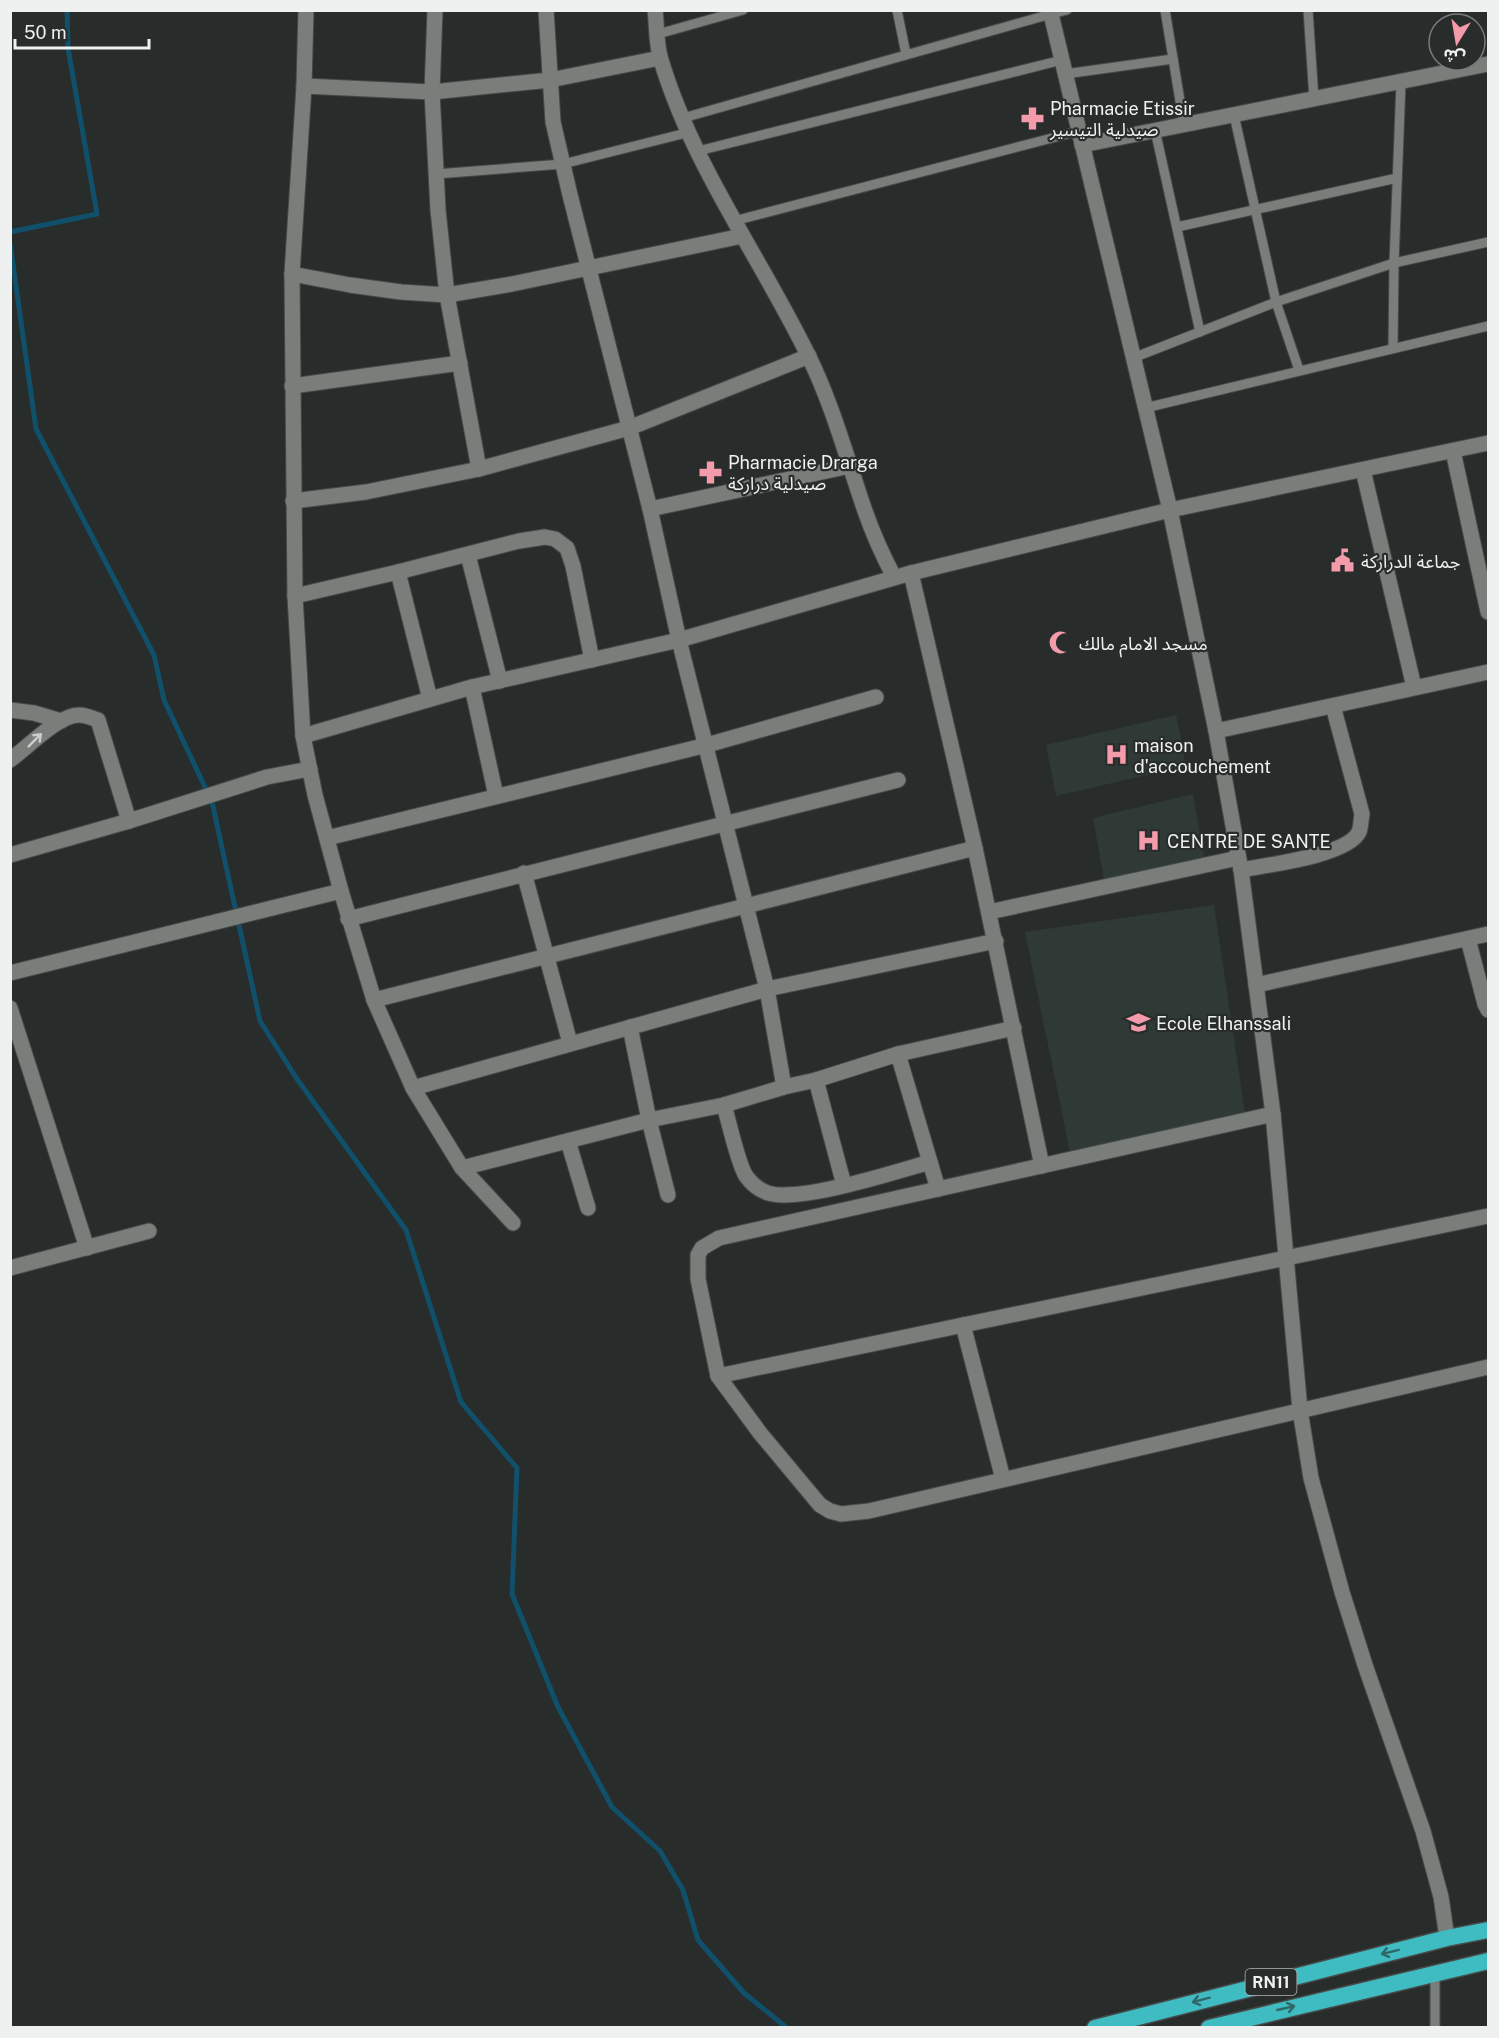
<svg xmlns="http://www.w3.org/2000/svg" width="1499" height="2038" viewBox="0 0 1499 2038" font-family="'Public Sans','Noto Sans Arabic',sans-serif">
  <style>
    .built { fill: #2f3a36 }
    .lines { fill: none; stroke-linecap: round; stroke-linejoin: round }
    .stream { stroke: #10506b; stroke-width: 5 }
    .service-casing { stroke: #464a48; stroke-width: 11 }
    .minor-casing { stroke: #464a48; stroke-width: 17 }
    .trunk-casing { stroke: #464a48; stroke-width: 19 }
    .service { stroke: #797e7b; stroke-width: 9 }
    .minor { stroke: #797e7b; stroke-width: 15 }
    .trunk { stroke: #3ebcc2; stroke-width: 16 }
    .oneway { stroke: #cbcecd }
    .oneway2 { stroke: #316667 }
    .labels { text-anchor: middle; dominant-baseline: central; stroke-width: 4.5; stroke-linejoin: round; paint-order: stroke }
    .shield { fill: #282d2b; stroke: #b3b6b5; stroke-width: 1.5 }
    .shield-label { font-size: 16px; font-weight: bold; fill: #eef1f0 }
    .poi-label { font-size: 18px; fill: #eef1f0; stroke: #282d2b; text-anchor: start }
  </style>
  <rect width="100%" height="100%" fill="#282d2b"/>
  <g class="built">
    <path d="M1176,715L1186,766L1056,796L1046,745Z"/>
    <path d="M1193,794L1204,857L1104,879L1093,818Z"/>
    <path d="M1214,905L1245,1114L1070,1152L1025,932Z"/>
  </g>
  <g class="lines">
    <g class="stream">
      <path d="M10,232L97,214L68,48L67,10"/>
      <path d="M10,243L36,429L154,655L164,700L212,802L260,1021L297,1079L406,1230L461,1402L517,1468L512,1594L558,1707L612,1807L660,1851L683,1890L698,1940L744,1993L787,2028"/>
    </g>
    <defs>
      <g id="service">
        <path d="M897,10L906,54"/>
        <path d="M1165,10L1184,125"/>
        <path d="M1308,10L1314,99"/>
        <path d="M658,34L743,10"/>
        <path d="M1065,74L1173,59"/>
        <path d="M1234,115L1276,302L1299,370"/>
        <path d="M683,118L1051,14L1067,10"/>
        <path d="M1155,130L1200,332"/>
        <path d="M698,151L1062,60"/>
        <path d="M436,174L563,164L690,132"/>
        <path d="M734,221L1079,131"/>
        <path d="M1177,227L1397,178"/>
        <path d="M1393,348L1394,263L1401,82"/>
        <path d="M1133,358L1276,302L1394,263L1488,242"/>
        <path d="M1145,408L1488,326"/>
        <path d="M1435,1973V2028"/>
      </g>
      <g id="minor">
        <path d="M306,10L304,86L292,274L295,596L303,736L315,795L341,891L374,1000L413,1088L462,1168L513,1223"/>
        <path d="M435,10L432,92L438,210L447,295L479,469"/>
        <path d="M546,10L553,122L570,195L650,509L679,640L767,989L784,1087"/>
        <path d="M655,10C657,26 656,45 661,60C693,167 761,258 809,357C833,406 847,459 865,511C873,534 883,556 894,577"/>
        <path d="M1050,10L1170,510L1216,731L1241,870L1273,1114L1300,1410L1311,1478L1342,1592L1365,1665L1423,1831L1441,1897L1447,1938"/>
        <path d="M304,86L432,92L550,80L660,58"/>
        <path d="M1082,145L1488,64"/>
        <path d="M292,274L350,285L401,292L447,295L512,284L742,236"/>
        <path d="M292,386L460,363"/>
        <path d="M1453,451L1488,612"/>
        <path d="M1363,470L1414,687"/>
        <path d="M293,501L366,492L479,469L629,428L809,356"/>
        <path d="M650,509L850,466"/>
        <path d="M468,555L500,681"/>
        <path d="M398,572L430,699"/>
        <path d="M911,573L975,848L1042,1166"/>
        <path d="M295,596L398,572L519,541L545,537L555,539L567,548L573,566L592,660"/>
        <path d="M472,687L496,796"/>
        <path d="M10,710L34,713L61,721"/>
        <path d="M1216,731L1488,672"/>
        <path d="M303,736L472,687L679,640L911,573L1170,510L1488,443"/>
        <path d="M10,760C27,748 58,715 79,715C85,715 92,718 98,720L129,821"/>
        <path d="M327,838L707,745L876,697"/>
        <path d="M10,855L129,821L267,777L310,769"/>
        <path d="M1241,870C1266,865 1347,856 1359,832C1361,827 1361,819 1362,814L1333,706"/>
        <path d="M524,873L570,1043"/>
        <path d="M989,912L1238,858"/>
        <path d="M348,919L898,780"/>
        <path d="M1468,939L1485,1004L1488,1010"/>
        <path d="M10,973L341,891"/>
        <path d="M1256,985L1488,934"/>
        <path d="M374,1000L975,848"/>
        <path d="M10,1008L87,1248"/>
        <path d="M630,1027L649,1120L668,1195"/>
        <path d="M898,1054L938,1189"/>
        <path d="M816,1080L844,1185"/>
        <path d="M413,1088L767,989L996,941"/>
        <path d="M724,1105C729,1122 738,1164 746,1176C751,1183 759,1190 768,1193C799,1203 895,1172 930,1162"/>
        <path d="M1273,1114L719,1238L702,1248L698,1255V1279L718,1376L760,1433L820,1505L830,1511L841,1514L869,1511L1488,1367"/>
        <path d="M568,1141L588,1208"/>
        <path d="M462,1168L649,1120L724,1105L784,1087L816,1080L898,1054L1014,1028"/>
        <path d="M10,1268L149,1231"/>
        <path d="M963,1325L1003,1479"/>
        <path d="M718,1376L1488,1216"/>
      </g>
      <g id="trunk">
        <path d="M1095,2028L1447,1938L1488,1930"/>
        <path d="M1209,2028L1488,1961"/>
      </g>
    </defs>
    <use href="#service" class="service-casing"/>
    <use href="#minor" class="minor-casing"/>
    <use href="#trunk" class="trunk-casing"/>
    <use href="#service" class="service"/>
    <use href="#minor" class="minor"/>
    <use href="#trunk" class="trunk"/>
  </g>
  <defs><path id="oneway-shaft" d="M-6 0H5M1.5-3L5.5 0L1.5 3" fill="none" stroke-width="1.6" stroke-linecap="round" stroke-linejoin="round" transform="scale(1.5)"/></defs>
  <use class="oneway" href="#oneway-shaft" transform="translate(35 740) rotate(-45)"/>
  <g class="oneway2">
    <use href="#oneway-shaft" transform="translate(1390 1952) rotate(166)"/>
    <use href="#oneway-shaft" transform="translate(1201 2000) rotate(165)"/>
    <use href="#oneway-shaft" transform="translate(1286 2008) rotate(-13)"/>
  </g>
  <defs>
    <symbol id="pharmacy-bare" viewBox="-9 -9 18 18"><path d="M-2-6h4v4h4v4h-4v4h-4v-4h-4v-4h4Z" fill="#f39aab" stroke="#282d2b" stroke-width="2.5" paint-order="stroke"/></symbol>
    <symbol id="civic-bare" viewBox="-9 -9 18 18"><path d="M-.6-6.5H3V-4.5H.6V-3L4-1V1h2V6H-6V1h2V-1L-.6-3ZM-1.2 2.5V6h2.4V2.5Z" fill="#f39aab" stroke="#282d2b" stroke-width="2.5" paint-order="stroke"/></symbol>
    <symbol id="mosque-bare" viewBox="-9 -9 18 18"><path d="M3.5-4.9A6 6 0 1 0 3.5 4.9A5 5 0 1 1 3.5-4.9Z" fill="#f39aab" stroke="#282d2b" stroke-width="2.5" paint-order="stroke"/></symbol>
    <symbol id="hospital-bare" viewBox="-9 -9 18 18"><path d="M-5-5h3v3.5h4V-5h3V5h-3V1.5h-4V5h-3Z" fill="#f39aab" stroke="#282d2b" stroke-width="2.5" paint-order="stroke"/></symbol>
    <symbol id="school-bare" viewBox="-9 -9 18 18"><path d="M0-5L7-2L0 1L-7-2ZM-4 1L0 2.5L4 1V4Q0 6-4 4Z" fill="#f39aab" stroke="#282d2b" stroke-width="2.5" paint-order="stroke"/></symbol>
  </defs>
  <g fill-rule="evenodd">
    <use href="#pharmacy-bare" x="1016" y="102" width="33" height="33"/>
    <use href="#pharmacy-bare" x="694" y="456" width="33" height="33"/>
    <use href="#civic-bare" x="1326" y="544" width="33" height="33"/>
    <use href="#mosque-bare" x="1044" y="626" width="33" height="33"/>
    <use href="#hospital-bare" x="1100" y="738" width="33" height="33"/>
    <use href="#hospital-bare" x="1132" y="824" width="33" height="33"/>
    <use href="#school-bare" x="1122" y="1006" width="33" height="33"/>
  </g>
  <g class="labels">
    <rect class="shield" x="1245.5" y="1969" width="51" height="26" rx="4.5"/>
    <g class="shield-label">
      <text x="1271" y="1982">RN11</text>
    </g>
    <g class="poi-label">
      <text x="1050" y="108">Pharmacie Etissir<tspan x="1050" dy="21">صيدلية التيسير</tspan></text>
      <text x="728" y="462">Pharmacie Drarga<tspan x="728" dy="21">صيدلية دراركة</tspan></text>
      <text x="1361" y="561">جماعة الدراركة</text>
      <text x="1079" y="643">مسجد الامام مالك</text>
      <text x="1134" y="745">maison<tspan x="1134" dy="21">d'accouchement</tspan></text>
      <text x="1167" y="841">CENTRE DE SANTE</text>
      <text x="1156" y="1023">Ecole Elhanssali</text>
    </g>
  </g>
  <rect width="1499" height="2038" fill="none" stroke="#eef1f0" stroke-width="24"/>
  <g transform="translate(1457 42) rotate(191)"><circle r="28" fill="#282d2b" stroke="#777b7a" stroke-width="1.5"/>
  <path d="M0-4.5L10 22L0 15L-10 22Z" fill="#f39aab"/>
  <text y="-9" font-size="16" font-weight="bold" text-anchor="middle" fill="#eef1f0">ش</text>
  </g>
  <path d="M15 39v9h134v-9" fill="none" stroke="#eef1f0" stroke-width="3"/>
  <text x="24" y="39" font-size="18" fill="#eef1f0" stroke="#282d2b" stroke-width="4.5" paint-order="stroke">50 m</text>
</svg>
